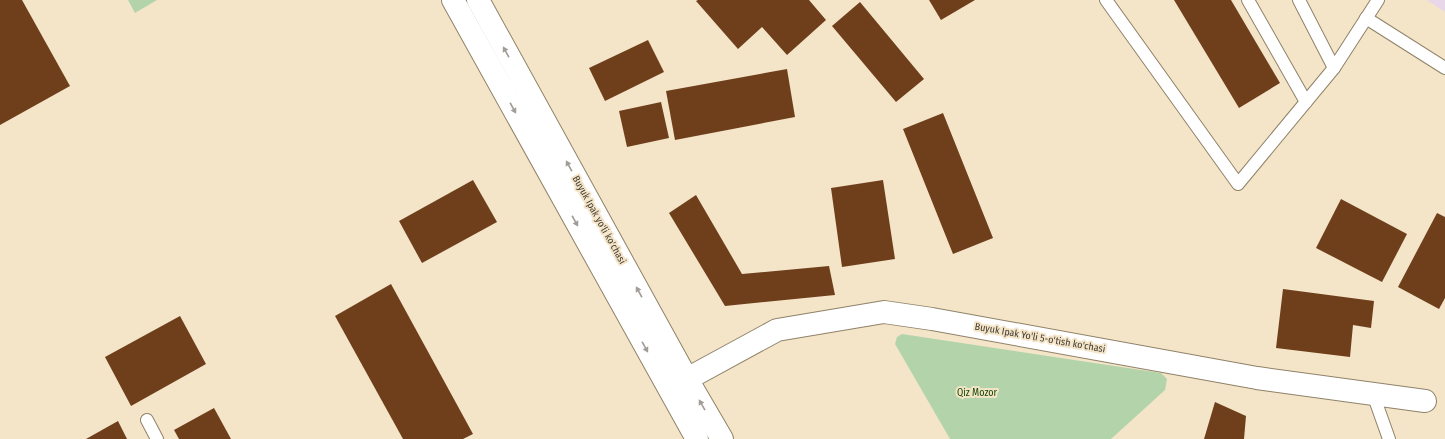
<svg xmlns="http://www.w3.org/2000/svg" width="1445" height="439" viewBox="0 0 1445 439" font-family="'Fira Sans Condensed',sans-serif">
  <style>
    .education { fill: #e7d7e9 }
    .green { fill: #b3d4ab }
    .building { fill: #6f3f1c }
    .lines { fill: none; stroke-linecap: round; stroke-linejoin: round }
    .lane-casing { stroke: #8f8268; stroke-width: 14 }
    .street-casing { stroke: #8f8268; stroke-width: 24 }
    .secondary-casing { stroke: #8f8268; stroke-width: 24 }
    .lane { stroke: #fff; stroke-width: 12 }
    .street { stroke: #fff; stroke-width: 22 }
    .secondary { stroke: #fff; stroke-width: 22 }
    .oneway { fill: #a09c97 }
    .labels { text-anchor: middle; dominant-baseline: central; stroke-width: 4; stroke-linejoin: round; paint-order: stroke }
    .street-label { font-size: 10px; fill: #403a2f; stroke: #f4e5c9 }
    .park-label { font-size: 10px; fill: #144901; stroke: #f4e5c9 }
  </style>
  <rect width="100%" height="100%" fill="#f4e5c9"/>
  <path class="education" d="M1427,0H1445V12Z"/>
  <g class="green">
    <path d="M128,0H157L135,13Z"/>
    <path d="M902,334L1161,373L1167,379L1165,390L1111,439H950L895,344L897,337Z"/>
  </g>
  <g class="building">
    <path d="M0,0H22L70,86L0,125Z"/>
    <path d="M698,0H809L826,20L787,55L762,27L738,49L696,1Z"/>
    <path d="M929,0H975L941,20Z"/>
    <path d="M1174,0H1231L1280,83L1239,108Z"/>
    <path d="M860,2L924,79L896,102L832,26Z"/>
    <path d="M648,40L664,72L605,101L589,68Z"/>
    <path d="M787,69L795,117L675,140L666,91Z"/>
    <path d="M661,102L669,138L627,147L619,111Z"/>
    <path d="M943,113L993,238L953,254L903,129Z"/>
    <path d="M473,180L497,222L422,263L399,221Z"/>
    <path d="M883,180L895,259L842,267L831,188Z"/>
    <path d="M696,195L742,274L829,266L835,295L725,306L669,213Z"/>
    <path d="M1341,199L1407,234L1382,282L1316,248Z"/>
    <path d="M1437,213L1445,217V298L1439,309L1398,287Z"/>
    <path d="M391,284L473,434L463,439H403L335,316Z"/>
    <path d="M1283,289L1374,301L1371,328L1353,325L1350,357L1276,348Z"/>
    <path d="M180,316L206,364L131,406L105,357Z"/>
    <path d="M1215,402L1246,416L1244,439H1204Z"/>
    <path d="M214,408L231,439H179L174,430Z"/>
    <path d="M118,421L127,439H86Z"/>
  </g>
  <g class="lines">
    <defs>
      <g id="lane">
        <path d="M1106,0L1238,184L1334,68L1299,0"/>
        <path d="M1248,0L1306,102"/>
        <path d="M1366,18L1445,68"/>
        <path d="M1334,68L1378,0"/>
        <path d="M1373,394L1389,439"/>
        <path d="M147,420L157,439"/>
      </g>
      <path id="street" d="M671,387L687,379L777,330L884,312L932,319L1257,378L1425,401"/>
      <g id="secondary">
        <path d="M453,0L697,439"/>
        <path d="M478,0L687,379L722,439"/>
      </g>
    </defs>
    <use href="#lane" class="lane-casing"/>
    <use href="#street" class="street-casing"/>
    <use href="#secondary" class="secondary-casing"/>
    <use href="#lane" class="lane"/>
    <use href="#street" class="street"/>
    <use href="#secondary" class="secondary"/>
  </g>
  <defs><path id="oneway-solid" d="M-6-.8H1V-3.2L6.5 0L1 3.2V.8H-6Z"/></defs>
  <g class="oneway">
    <use href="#oneway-solid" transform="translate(506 52) rotate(-119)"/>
    <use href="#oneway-solid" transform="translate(513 108) rotate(61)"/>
    <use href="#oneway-solid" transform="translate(569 166) rotate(-119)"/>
    <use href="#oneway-solid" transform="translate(575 221) rotate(61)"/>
    <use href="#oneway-solid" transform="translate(639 292) rotate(-119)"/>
    <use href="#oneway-solid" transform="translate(645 347) rotate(61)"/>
    <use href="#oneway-solid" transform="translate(702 405) rotate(-120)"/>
  </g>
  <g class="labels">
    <g class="street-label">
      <text transform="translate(599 220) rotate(61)">Buyuk Ipak yo'li ko'chasi</text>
      <text transform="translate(1040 338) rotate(10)">Buyuk Ipak Yo'li 5-o'tish ko'chasi</text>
    </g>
    <g class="park-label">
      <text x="977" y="393">Qiz Mozor</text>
    </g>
  </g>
</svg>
